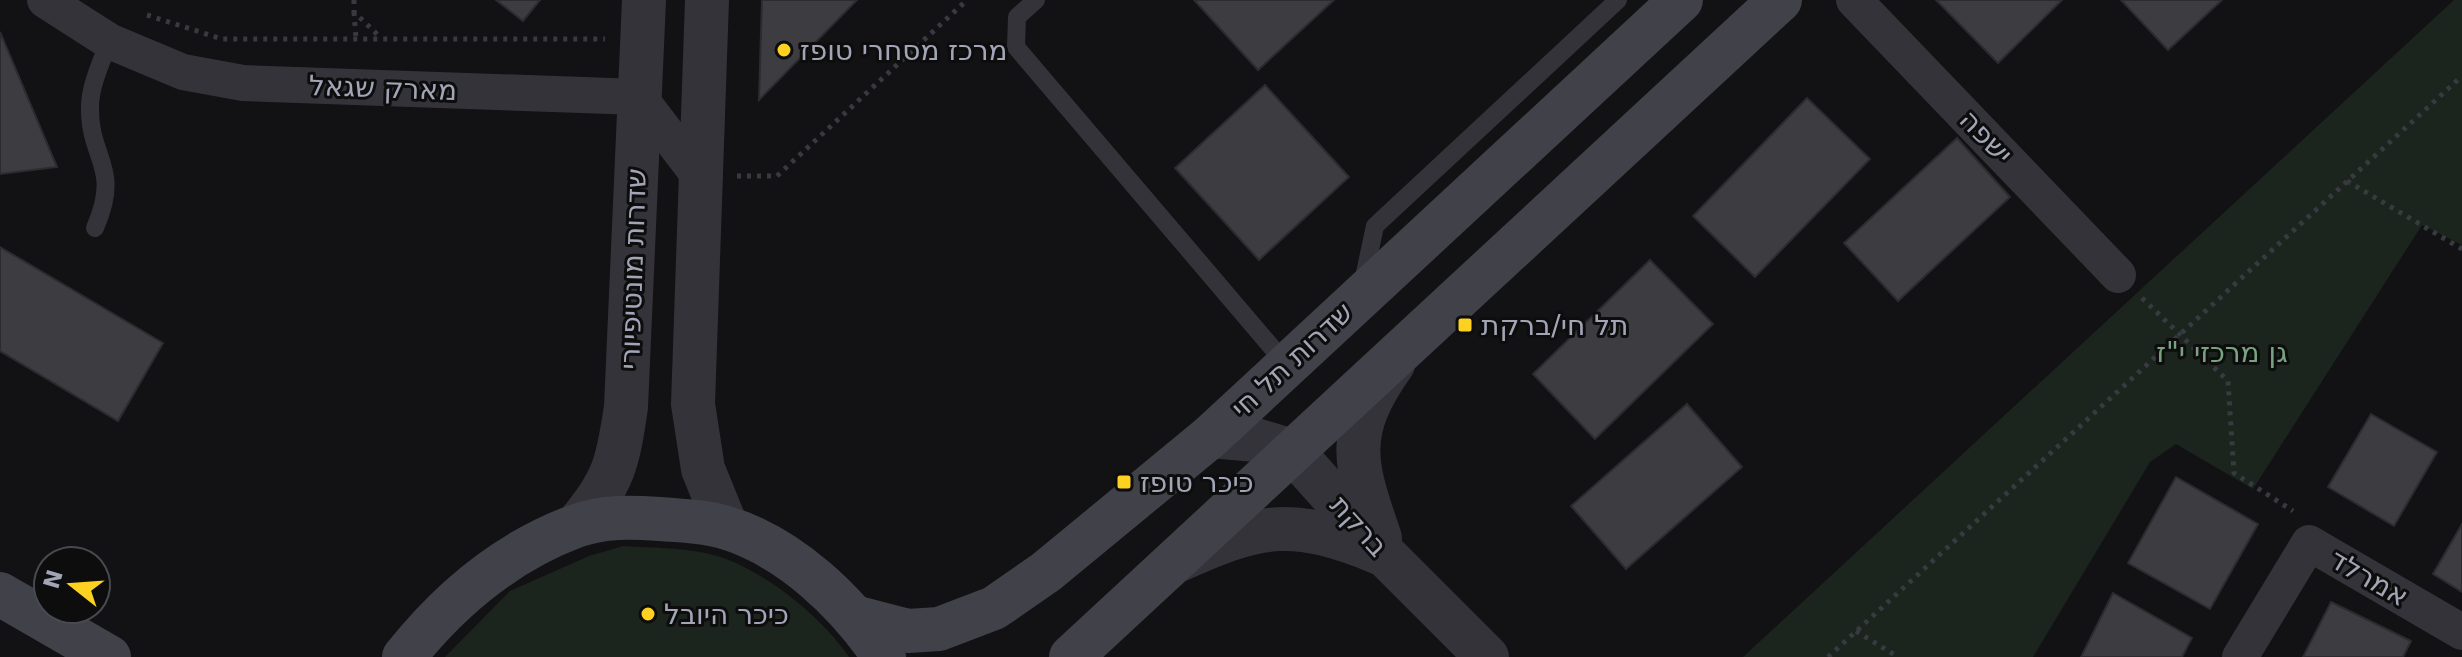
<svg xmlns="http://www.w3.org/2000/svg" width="2462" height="657" viewBox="0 0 2462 657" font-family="'DejaVu Sans',Heebo,sans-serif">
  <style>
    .green { fill: #1c241e }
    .building { fill: #3c3c41; stroke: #2c2c30; stroke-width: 2 }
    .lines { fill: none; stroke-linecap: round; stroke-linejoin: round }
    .path { stroke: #383a40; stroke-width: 5; stroke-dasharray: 4 6; stroke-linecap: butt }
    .service { stroke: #333339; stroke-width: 18 }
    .minor { stroke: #333339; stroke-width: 36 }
    .tertiary { stroke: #333339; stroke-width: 44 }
    .secondary { stroke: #404149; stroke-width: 44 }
    .poi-dot { fill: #fdd120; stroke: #0d0d0e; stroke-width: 3 }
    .labels { text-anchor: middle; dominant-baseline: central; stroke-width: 6; stroke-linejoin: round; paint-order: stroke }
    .poi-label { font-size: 28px; fill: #a2a5b5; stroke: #0d0d0e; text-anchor: start }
    .street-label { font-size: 28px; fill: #a2a5b5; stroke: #0d0d0e }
    .park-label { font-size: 28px; fill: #78a280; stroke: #0d0d0e }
  </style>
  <rect width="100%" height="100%" fill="#121214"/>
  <g class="green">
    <path d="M2454,0H2462V245L2422,225L2253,489L2176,444L2150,462L2033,657H1743Z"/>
    <path d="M623,546C654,548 687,547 717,556C764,570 822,617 849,657H445L510,591L589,556Z"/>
  </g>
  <g class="building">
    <path d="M496,0H540L523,21Z"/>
    <path d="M762,0H857L759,100Z"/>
    <path d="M1194,0H1334L1258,70Z"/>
    <path d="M1936,0H2062L1998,63Z"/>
    <path d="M2121,0H2222L2168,50Z"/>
    <path d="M0,32L57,167L0,174Z"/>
    <path d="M1265,85L1349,177L1259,260L1175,168Z"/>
    <path d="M1807,98L1870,159L1755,277L1693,216Z"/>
    <path d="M1957,138L2010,197L1898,301L1844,243Z"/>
    <path d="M0,247L163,343L118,421L0,351Z"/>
    <path d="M1650,260L1713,324L1595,439L1533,374Z"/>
    <path d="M1687,404L1742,467L1626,569L1571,506Z"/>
    <path d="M2371,414L2437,452L2394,526L2328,487Z"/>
    <path d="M2176,477L2258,524L2210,609L2128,563Z"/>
    <path d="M2462,524V592L2433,574Z"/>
    <path d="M2113,593L2192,638L2182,657H2081Z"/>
    <path d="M2331,602L2411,641L2403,657H2303Z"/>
  </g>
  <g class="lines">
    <g class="path">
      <path d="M354,0V12L381,38"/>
      <path d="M354,12L356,39"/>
      <path d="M147,15L222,39H605"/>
      <path d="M737,176H777L967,0"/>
      <path d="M2347,181L2462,249"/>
      <path d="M2142,298L2228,381L2234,473L2293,511"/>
      <path d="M1856,631L1898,657"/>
      <path d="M1828,657L2462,76"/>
    </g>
    <g class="service">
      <path d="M1036,0L1017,17L1016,47L1286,364"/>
      <path d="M95,228C122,166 89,160 90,107C90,85 102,61 109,41"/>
      <path d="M1363,282L1375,226L1618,0"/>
    </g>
    <g class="minor">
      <path d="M45,0L109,41L183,72L243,83L639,97L700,177"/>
      <path d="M1854,0L2118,275"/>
      <path d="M2240,657L2309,543L2462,632"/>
    </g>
    <g class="tertiary">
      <path d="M707,0L693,404L703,469L727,528"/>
      <path d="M1211,436L1256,440L1292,451L1386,556L1487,657"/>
      <path d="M577,525C614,482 618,462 626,407L644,0"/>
      <path d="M1380,538C1354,463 1344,433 1393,364"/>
      <path d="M1179,560C1262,522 1294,518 1380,553"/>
    </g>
    <g class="secondary">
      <path d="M0,594L109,657"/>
      <path d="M858,618L908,631L939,629L994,608L1046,572L1211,436L1681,0"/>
      <path d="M404,657C450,599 506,552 576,526C604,516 631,517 660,519C682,521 706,521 727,528C791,548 848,603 884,657"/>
      <path d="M1071,657L1780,0"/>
    </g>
  </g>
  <g class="poi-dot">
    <circle cx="784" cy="50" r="8"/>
    <rect x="1457" y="317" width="16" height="16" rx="4"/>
    <rect x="1116" y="474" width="16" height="16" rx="4"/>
    <circle cx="648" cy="614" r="8"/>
  </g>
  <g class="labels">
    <g class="poi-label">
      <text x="800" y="50">מרכז מסחרי טופז</text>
      <text x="1481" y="325">תל חי/ברקת</text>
      <text x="1140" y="482">כיכר טופז</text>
      <text x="664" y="614">כיכר היובל</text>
    </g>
    <g class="street-label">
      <text transform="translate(383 88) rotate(2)">מארק שגאל</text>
      <text transform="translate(1986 137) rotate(46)">ישפה</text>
      <text transform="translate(633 269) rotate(-88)">שדרות מונטיפיורי</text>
      <text transform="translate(1292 360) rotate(-43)">שדרות תל חי</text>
      <text transform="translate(1359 526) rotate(48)">ברקת</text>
      <text transform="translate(2369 578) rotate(30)">אמרלד</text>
    </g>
    <g class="park-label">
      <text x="2222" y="352">גן מרכזי י"ז</text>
    </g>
  </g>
  <g transform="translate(72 585) rotate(287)"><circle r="38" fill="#0d0d0e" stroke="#494a51" stroke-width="2"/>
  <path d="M0-6L14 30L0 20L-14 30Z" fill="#fdd120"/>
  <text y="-12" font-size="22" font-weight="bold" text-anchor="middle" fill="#a2a5b5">N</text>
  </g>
</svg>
